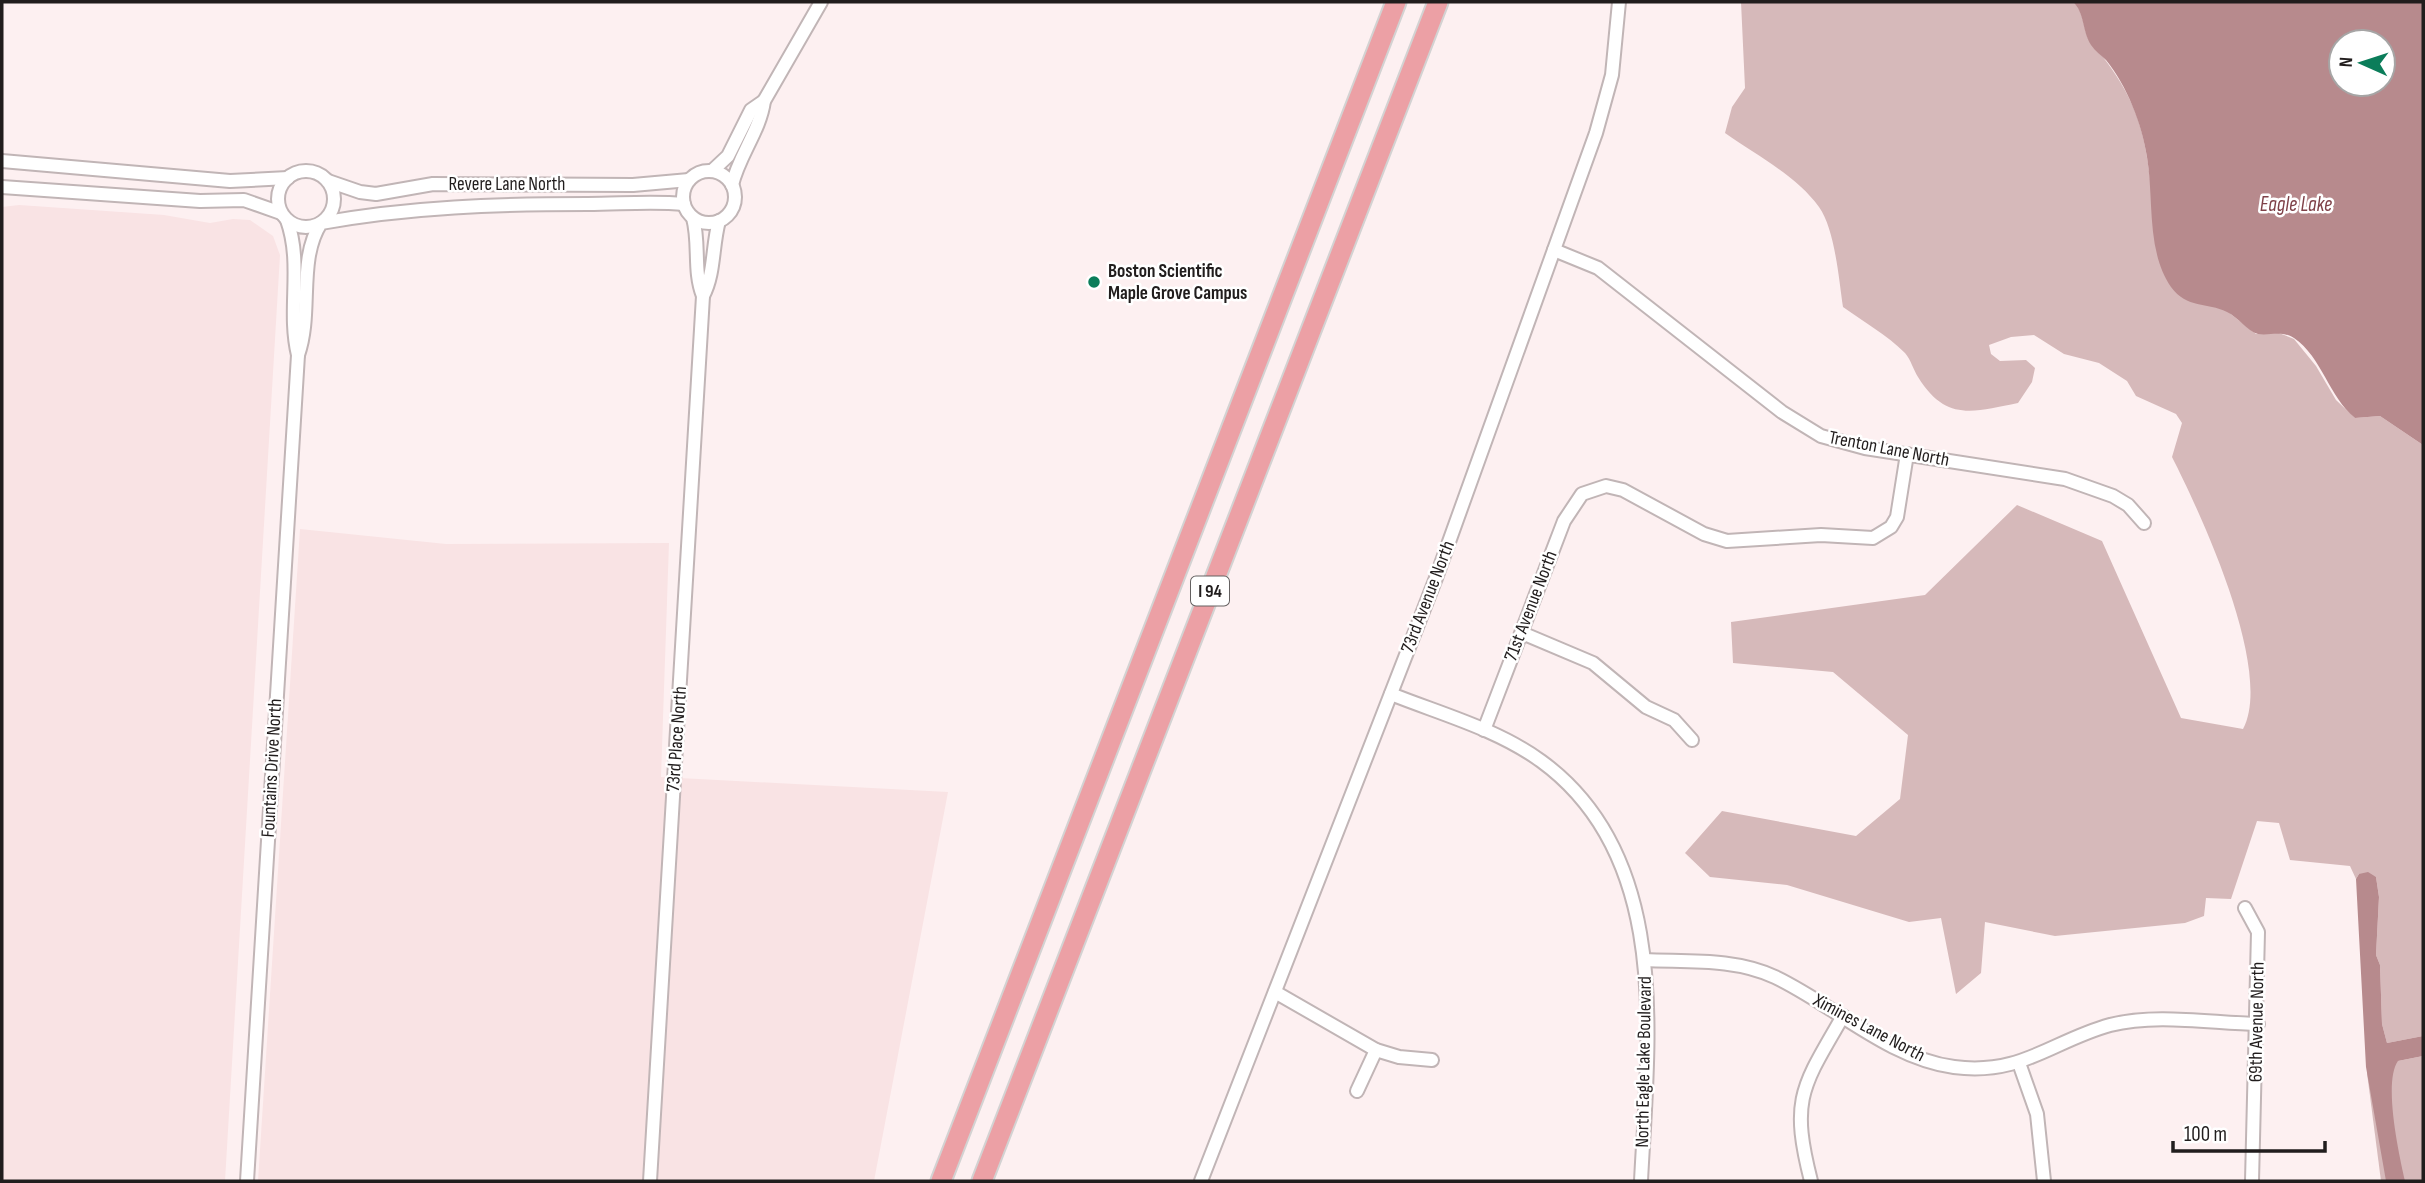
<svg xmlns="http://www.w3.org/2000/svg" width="2425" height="1183" viewBox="0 0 2425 1183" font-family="'Sofia Sans Condensed',sans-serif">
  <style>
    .built { fill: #f9e3e4 }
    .green { fill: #d6b9ba }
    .water { fill: #b78a8d; fill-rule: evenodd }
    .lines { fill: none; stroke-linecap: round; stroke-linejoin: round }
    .minor-casing { stroke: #c1b5b6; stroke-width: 16 }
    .highway-casing { stroke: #d3d2d2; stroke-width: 23 }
    .minor { stroke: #fff; stroke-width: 12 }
    .highway { stroke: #eca0a5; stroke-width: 19 }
    .poi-dot { fill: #0b7d5a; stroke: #fff; stroke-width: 2.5 }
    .labels { text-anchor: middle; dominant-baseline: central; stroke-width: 5; stroke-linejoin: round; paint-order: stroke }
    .shield { fill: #fff; stroke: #646161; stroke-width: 2 }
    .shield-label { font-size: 18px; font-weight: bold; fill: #211d1d }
    .street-label { font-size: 19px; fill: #211d1d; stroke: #fff }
    .poi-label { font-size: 19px; font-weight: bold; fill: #211d1d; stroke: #fff; text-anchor: start }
    .water-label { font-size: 21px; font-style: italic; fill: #7f4148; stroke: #fff }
  </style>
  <rect width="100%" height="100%" fill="#fdf0f1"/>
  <g class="built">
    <path d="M19,205L164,215L210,223L233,219L250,220L273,236L280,255L225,1181H2V207Z"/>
    <path d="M300,529L446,544L669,543L661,777L948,792L874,1181H258Z"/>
  </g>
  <g class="green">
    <path d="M1741,2H2073C2086,13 2082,32 2092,45C2096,51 2102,55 2106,61C2119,78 2133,102 2139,123C2156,176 2148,233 2171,286L2227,311L2256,334L2279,333L2294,339L2316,366L2336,400L2355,418L2380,416L2423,445V1036L2387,1043L2382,1024L2380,965L2376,955L2379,897L2376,877L2359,874L2356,879L2350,866L2290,860L2279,823L2257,821L2231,899L2206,898L2204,916L2185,923L2055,936L1985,922L1981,973L1956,994L1941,918L1909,922L1787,885L1710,877L1685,853L1722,811L1856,836L1900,799L1908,735L1833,672L1733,663L1731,622L1925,595L2017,505L2102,541L2181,718L2243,729C2274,671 2201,514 2172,457L2182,423L2176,414L2136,396L2127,381L2099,363L2064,354L2034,335L2011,337L1989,345L1991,354L2000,361L2026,360L2035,368L2032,382L2018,403C1973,412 1946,422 1918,377C1913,369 1911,360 1905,353C1887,335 1864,322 1843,307C1839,281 1835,229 1819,207C1797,176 1756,155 1725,133L1732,107L1745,88Z"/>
    <path d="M2423,1056V1181H2381L2367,1073L2398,1061Z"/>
  </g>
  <g class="water">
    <path d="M2073,2H2423V445L2380,416L2355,418C2329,397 2322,357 2294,338C2281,330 2270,336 2258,334C2247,331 2238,317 2227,312C2207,302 2187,309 2171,287C2146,251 2154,198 2147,157C2142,124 2127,86 2106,60C2101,55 2095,51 2091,45C2082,31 2085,13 2073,2ZM2341,42H2383V84H2341Z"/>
    <path d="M2368,872L2376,877L2379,897L2376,955L2380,965L2382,1024L2387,1043L2423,1036V1056L2398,1061C2383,1082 2399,1154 2405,1181H2386L2366,1067L2356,879L2359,874Z"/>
  </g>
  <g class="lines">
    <defs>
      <g id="minor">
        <path d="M2,161L230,181L288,178"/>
        <circle cx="306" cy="199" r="28"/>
        <path d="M712,171L728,156L751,110L764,101"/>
        <circle cx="709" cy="197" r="26"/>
        <path d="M328,181L360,192L376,194L433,184L633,185L689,180"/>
        <path d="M732,185C739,155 760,131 764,101L821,2"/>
        <path d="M2,187L200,201L244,200L281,213"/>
        <path d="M693,218C700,244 693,271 703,296"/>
        <path d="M1554,250L1598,268L1782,412L1821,436L1865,448L2065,479L2113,496L2128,505L2144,523"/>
        <path d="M298,355C313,313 297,260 321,223C410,207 498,204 588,204C620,204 651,201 684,204"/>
        <path d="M1522,633L1593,663L1646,707L1674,720L1692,740"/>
        <path d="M1391,694C1441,714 1497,729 1541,761C1673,857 1648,1040 1641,1181"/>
        <path d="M1484,730L1564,521L1582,494L1606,486L1623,490L1704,534L1727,541L1821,535L1873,538L1891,527L1897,517L1907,454"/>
        <path d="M2245,908L2258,932L2252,1181"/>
        <path d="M1645,960C1688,962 1735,958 1775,977C1834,1005 1888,1058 1954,1067C2021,1076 2052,1041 2110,1025C2156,1013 2211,1023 2258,1024"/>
        <path d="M1275,992L1376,1050L1399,1057L1432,1060"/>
        <path d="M2019,1063L2037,1114L2044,1181"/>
        <path d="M1357,1091L1376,1050"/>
        <path d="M247,1181L298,355C287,310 303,265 287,220"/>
        <path d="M650,1181L703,296C715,273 712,246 719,221"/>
        <path d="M1201,1181L1436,578L1596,133L1612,75L1619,2"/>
        <path d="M1811,1181C1790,1099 1802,1087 1843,1016"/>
      </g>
      <g id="highway">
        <path d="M941,1181L1396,2"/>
        <path d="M982,1181L1438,2"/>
      </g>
    </defs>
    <use href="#minor" class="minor-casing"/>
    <use href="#highway" class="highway-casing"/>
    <use href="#minor" class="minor"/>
    <use href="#highway" class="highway"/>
  </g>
  <circle class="poi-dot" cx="1094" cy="282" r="7"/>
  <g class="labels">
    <rect class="shield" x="1191" y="576.5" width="38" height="29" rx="5"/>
    <g class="shield-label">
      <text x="1210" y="591">I 94</text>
    </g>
    <g class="street-label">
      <text x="507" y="184">Revere Lane North</text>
      <text transform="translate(1889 449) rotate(11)">Trenton Lane North</text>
      <text transform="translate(1428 597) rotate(-69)">73rd Avenue North</text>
      <text transform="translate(1531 606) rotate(-69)">71st Avenue North</text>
      <text transform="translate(677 739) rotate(-86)">73rd Place North</text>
      <text transform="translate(272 768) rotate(-87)">Fountains Drive North</text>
      <text transform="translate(2257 1022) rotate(-89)">69th Avenue North</text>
      <text transform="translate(1869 1028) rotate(28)">Ximines Lane North</text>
      <text transform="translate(1644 1062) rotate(-89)">North Eagle Lake Boulevard</text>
    </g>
    <g class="poi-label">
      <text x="1108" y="271">Boston Scientific<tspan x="1108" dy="22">Maple Grove Campus</tspan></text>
    </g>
    <g class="water-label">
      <text x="2296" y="204">Eagle Lake</text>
    </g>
  </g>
  <rect width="2425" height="1183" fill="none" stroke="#211d1d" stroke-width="7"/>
  <g transform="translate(2362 63) rotate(273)"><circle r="33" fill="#ffffff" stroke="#a6a5a5" stroke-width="2"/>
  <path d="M0-5L12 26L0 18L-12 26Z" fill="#0b7d5a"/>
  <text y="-10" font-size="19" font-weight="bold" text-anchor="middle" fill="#211d1d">N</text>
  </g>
  <path d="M2173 1141v10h152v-10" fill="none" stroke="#211d1d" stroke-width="3.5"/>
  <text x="2184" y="1141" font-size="21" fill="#211d1d" stroke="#ffffff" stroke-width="5" paint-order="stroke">100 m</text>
</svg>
